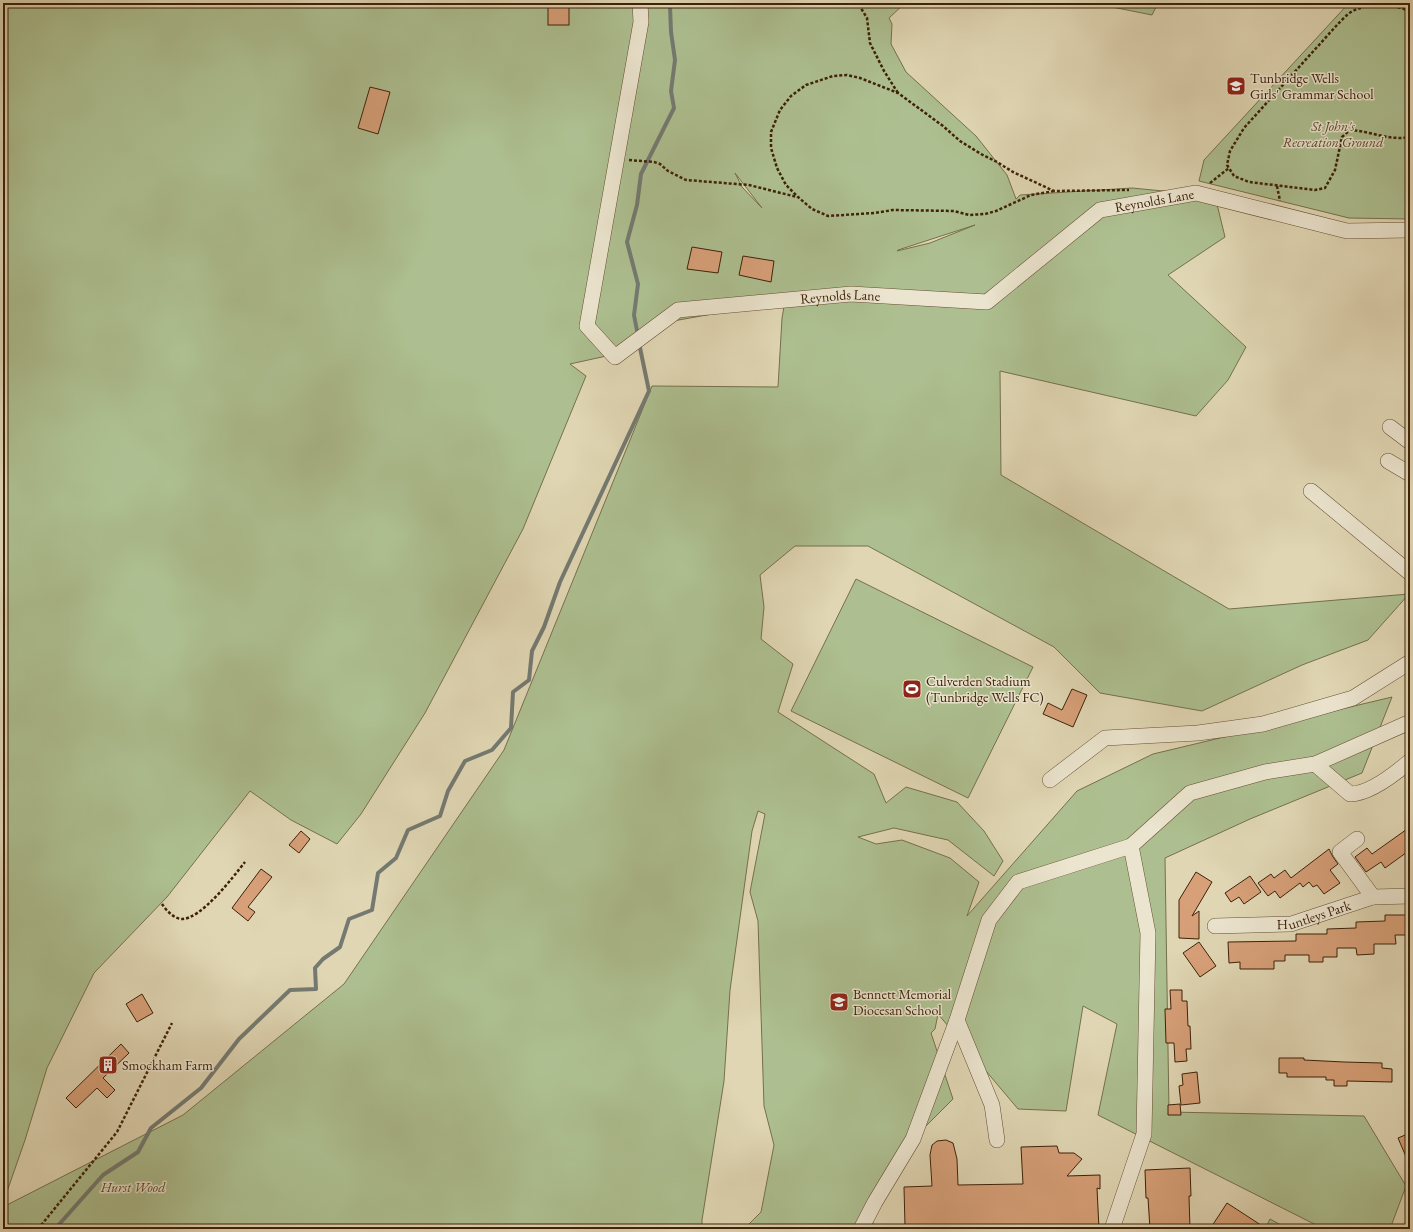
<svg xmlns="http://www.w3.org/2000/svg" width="1413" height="1232" viewBox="0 0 1413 1232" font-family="'EB Garamond',serif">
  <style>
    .green { fill: #adbf90; stroke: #75704c; fill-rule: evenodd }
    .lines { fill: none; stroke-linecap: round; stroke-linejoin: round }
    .stream { stroke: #747a71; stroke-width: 4 }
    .building { fill: #d7a078; stroke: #3d2109 }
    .minor-casing { stroke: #664e34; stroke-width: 16 }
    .path { stroke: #3d2109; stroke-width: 2.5; stroke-dasharray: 3 2; stroke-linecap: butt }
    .minor { stroke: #ebe4ce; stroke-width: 15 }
    .labels { text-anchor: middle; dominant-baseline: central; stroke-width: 3; stroke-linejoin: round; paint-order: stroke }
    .poi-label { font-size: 14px; fill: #3d2109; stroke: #ebe4ce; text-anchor: start }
    .park-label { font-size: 14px; font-style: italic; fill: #59482b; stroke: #ebe4ce }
    .street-label { font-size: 14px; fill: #3d2109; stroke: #ebe4ce }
  </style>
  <rect width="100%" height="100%" fill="#e0d6b3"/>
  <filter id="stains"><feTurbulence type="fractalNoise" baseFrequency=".005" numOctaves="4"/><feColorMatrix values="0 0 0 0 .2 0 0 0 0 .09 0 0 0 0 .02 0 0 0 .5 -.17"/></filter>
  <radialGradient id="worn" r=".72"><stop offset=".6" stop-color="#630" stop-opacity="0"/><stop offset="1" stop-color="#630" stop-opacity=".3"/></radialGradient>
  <g class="green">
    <path d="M3,3H905L889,18L892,24L891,44L906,72L976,136L1007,175L1016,199L1020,195L1132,188L1215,196L1225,237L1168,275L1246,347L1228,380L1196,416L1000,371L1001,475L1229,609L1409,594L1368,640L1302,665L1202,711L1100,693L1054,647L868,546H795L760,575L764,607L761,639L793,664L778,712L874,774L886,803L906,787L957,802L984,831L1003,861L994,876L948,840L894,828L858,837L876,844L902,840L950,858L979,882L967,916L1077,791L1153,754L1392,697L1362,773L1250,819L1165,858L1169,1112L1364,1116L1406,1186L1390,1229H1324L1098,1115L1117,1024L1083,1006L1066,1111L1018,1109L938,1014L935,1029L931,1033L953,1099L905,1147L874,1215L872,1229H744L761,1212L774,1145L764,1106L758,921L750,892L765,814L758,811L752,831L730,990L724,1081L702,1220V1229H3V1207L183,1115L344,984L504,750L652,386L778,387L782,318L785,301L662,323L620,353L570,364L586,376L523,529L425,713L361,814L337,844L291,820L250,791L167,897L94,973L47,1068L25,1140L3,1203ZM735,173L762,208L742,187ZM975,225L930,243L897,251L898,250Z"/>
    <path d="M1092,3H1158L1152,15Z"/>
    <path d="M1349,3H1410V219L1349,218L1199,181L1204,160Z"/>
    <path d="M856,579L1033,667L968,798L791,711Z"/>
    <path d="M1270,1219L1288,1229H1265Z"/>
  </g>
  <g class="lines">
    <g class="stream">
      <path d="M638,336L634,315L638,284L627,242L637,205L641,174L674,108L671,91L675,60L671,32L670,6L668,3"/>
      <path d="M55,1229L103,1175L138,1152L151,1128L201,1088L239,1039L290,990L316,989L315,968L323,959L340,947L349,919L372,910L378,873L396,858L408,830L440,816L448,791L465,761L492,750L511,728L513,692L529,680L532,651L544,627L560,582L649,391L639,343"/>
    </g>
  </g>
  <g class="building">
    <rect x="548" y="3" width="21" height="22"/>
    <path d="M370,87L390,92L378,134L358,128Z"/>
    <path d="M692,247L722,252L718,273L687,269Z"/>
    <path d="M743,256L774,261L771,282L739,275Z"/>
    <path d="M1072,689L1087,695L1073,727L1043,714L1048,703L1062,710Z"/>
    <path d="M1410,827V850L1385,868L1381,862L1366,872L1355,857L1367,848L1372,854Z"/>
    <path d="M301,831L310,839L299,853L289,845Z"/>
    <path d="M1329,849L1333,857L1338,864L1330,870L1340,883L1324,894L1317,885L1313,887L1309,882L1303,887L1300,883L1280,898L1275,891L1268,896L1258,883L1271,874L1274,878L1285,870L1291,878Z"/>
    <path d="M261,869L272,877L248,907L255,912L248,921L232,908Z"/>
    <path d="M1196,872L1212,882L1192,916L1199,911V939L1179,938V900Z"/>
    <path d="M1250,876L1261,892L1244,904L1239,897L1231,902L1225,893Z"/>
    <path d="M1385,915H1410V935H1395L1396,944H1374V954L1357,955L1356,948H1337V957H1323V962H1309V955H1285V961H1274V969H1240V962L1229,963L1228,942L1296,941V934H1327V929L1356,928V922L1385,921Z"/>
    <path d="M1199,942L1216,966L1200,977L1183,953Z"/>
    <path d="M1170,990H1182V1001H1187L1188,1026H1190L1191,1049H1186L1187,1061L1175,1062L1174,1043H1166L1165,1009H1171Z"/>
    <path d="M142,994L153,1013L137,1022L126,1004Z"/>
    <path d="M121,1044L129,1053L103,1078L115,1090L107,1098L97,1088L76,1108L66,1098Z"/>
    <path d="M1279,1058H1304V1060L1344,1062L1382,1063V1068L1392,1069V1082L1347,1081V1086H1334V1080H1326V1077H1287V1073H1279Z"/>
    <path d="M1197,1072L1200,1103L1181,1105L1179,1086L1183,1085L1182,1074Z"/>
    <path d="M1180,1104L1181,1115H1168V1105Z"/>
    <path d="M1410,1133V1166L1398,1138Z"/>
    <path d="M946,1140L953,1143L957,1159L958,1185L1023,1184L1021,1147L1057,1146L1059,1153H1074L1082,1159L1067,1176L1100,1175V1189L1097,1188L1099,1229H907V1226H905L904,1187L932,1186L930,1155L932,1145L937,1141Z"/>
    <path d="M1190,1168L1191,1196H1189L1190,1229H1150L1148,1198H1146L1145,1170Z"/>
    <path d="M1227,1203L1267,1229H1210Z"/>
  </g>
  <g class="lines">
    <defs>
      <g id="minor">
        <path id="s1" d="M640,3L641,22L587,326L615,357L678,310L851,294L987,302L1100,210L1196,193L1347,231L1410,230"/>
        <path d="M1390,427L1410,442"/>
        <path d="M1388,461L1410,474"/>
        <path d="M1311,491L1410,573"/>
        <path d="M1315,764L1350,794C1370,794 1396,773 1410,761"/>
        <path d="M1050,780L1105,738L1198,733L1263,724L1353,698L1410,662"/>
        <path d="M1357,839L1340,852L1373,897"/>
        <path id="s2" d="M1215,926L1291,924L1373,897L1410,896"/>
        <path d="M997,1140L992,1105L957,1020L989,920L1018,882L1131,846"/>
        <path d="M861,1229L875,1202L913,1139L957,1020"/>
        <path d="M1112,1229L1144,1134L1148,933L1131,846L1190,793L1265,772L1315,764L1410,722"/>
      </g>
    </defs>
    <use href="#minor" class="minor-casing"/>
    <g class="path">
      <path d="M854,3L859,5L867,18L870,43L884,71L898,93"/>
      <path d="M1359,9L1363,3"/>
      <path d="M1410,11C1392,4 1368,2 1351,12C1346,15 1341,21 1337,25L1244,128L1230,151L1227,165L1234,176L1249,182L1315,190L1325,188L1335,170L1342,137L1350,130C1371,131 1388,141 1410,137"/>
      <path d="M629,160L654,162L660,164L668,171L686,180L749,185L797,197"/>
      <path d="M1210,183L1229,168"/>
      <path d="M1277,186L1280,201"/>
      <path d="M1054,191L1031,195L996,211L985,214L969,215L954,211L893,210L874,213L828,216L812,209L798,197L786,185L777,168L771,148V132L780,110L791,96L806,85L833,76L847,75L860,78L898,93L943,126L960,141L981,154L997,162L1013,172L1054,191L1129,190"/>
      <path d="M162,904C166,910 173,918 181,919C201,920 233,877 245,862"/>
      <path d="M38,1229L117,1132L172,1023"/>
    </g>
    <use href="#minor" class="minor"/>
  </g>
  <defs>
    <symbol id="school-square" viewBox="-11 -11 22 22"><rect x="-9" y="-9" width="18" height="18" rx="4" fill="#8f2418" stroke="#ebe4ce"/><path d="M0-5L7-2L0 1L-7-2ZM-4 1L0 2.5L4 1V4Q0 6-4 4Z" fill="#fff"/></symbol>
    <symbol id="stadium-square" viewBox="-11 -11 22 22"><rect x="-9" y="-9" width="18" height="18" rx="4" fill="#8f2418" stroke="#ebe4ce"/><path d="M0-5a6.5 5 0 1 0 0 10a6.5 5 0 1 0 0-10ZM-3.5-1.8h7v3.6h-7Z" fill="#fff"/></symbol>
    <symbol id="building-square" viewBox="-11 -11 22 22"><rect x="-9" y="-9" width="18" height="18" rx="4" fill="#8f2418" stroke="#ebe4ce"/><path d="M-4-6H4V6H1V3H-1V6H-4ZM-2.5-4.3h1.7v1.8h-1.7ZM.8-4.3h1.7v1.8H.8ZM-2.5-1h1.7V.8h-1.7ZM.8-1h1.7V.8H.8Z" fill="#fff"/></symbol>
  </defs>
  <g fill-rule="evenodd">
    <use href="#school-square" x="1225" y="75" width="22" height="22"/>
    <use href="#stadium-square" x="901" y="678" width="22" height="22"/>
    <use href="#school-square" x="828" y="991" width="22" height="22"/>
    <use href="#building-square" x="97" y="1054" width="22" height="22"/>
  </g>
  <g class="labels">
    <g class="poi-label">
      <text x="1250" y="78">Tunbridge Wells<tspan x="1250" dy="16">Girls' Grammar School</tspan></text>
      <text x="926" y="681">Culverden Stadium<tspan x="926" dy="16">(Tunbridge Wells FC)</tspan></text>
      <text x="853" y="994">Bennett Memorial<tspan x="853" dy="16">Diocesan School</tspan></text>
      <text x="122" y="1065">Smockham Farm</text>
    </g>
    <g class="park-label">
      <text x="1333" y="126">St John's<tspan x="1333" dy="16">Recreation Ground</tspan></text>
      <text x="133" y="1187">Hurst Wood</text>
    </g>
    <g class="street-label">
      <text stroke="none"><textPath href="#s1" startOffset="959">Reynolds Lane</textPath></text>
      <text stroke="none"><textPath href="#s1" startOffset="611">Reynolds Lane</textPath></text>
      <text stroke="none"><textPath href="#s2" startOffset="100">Huntleys Park</textPath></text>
    </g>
  </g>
  <rect width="1413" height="1232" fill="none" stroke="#e0d6b3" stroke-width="16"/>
  <rect x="4" y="4" width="1405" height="1224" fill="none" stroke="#3d2109" stroke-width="2"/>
  <rect x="8" y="8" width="1397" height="1216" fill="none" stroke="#3d2109"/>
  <rect width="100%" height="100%" filter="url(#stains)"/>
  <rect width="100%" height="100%" fill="url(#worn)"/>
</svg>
